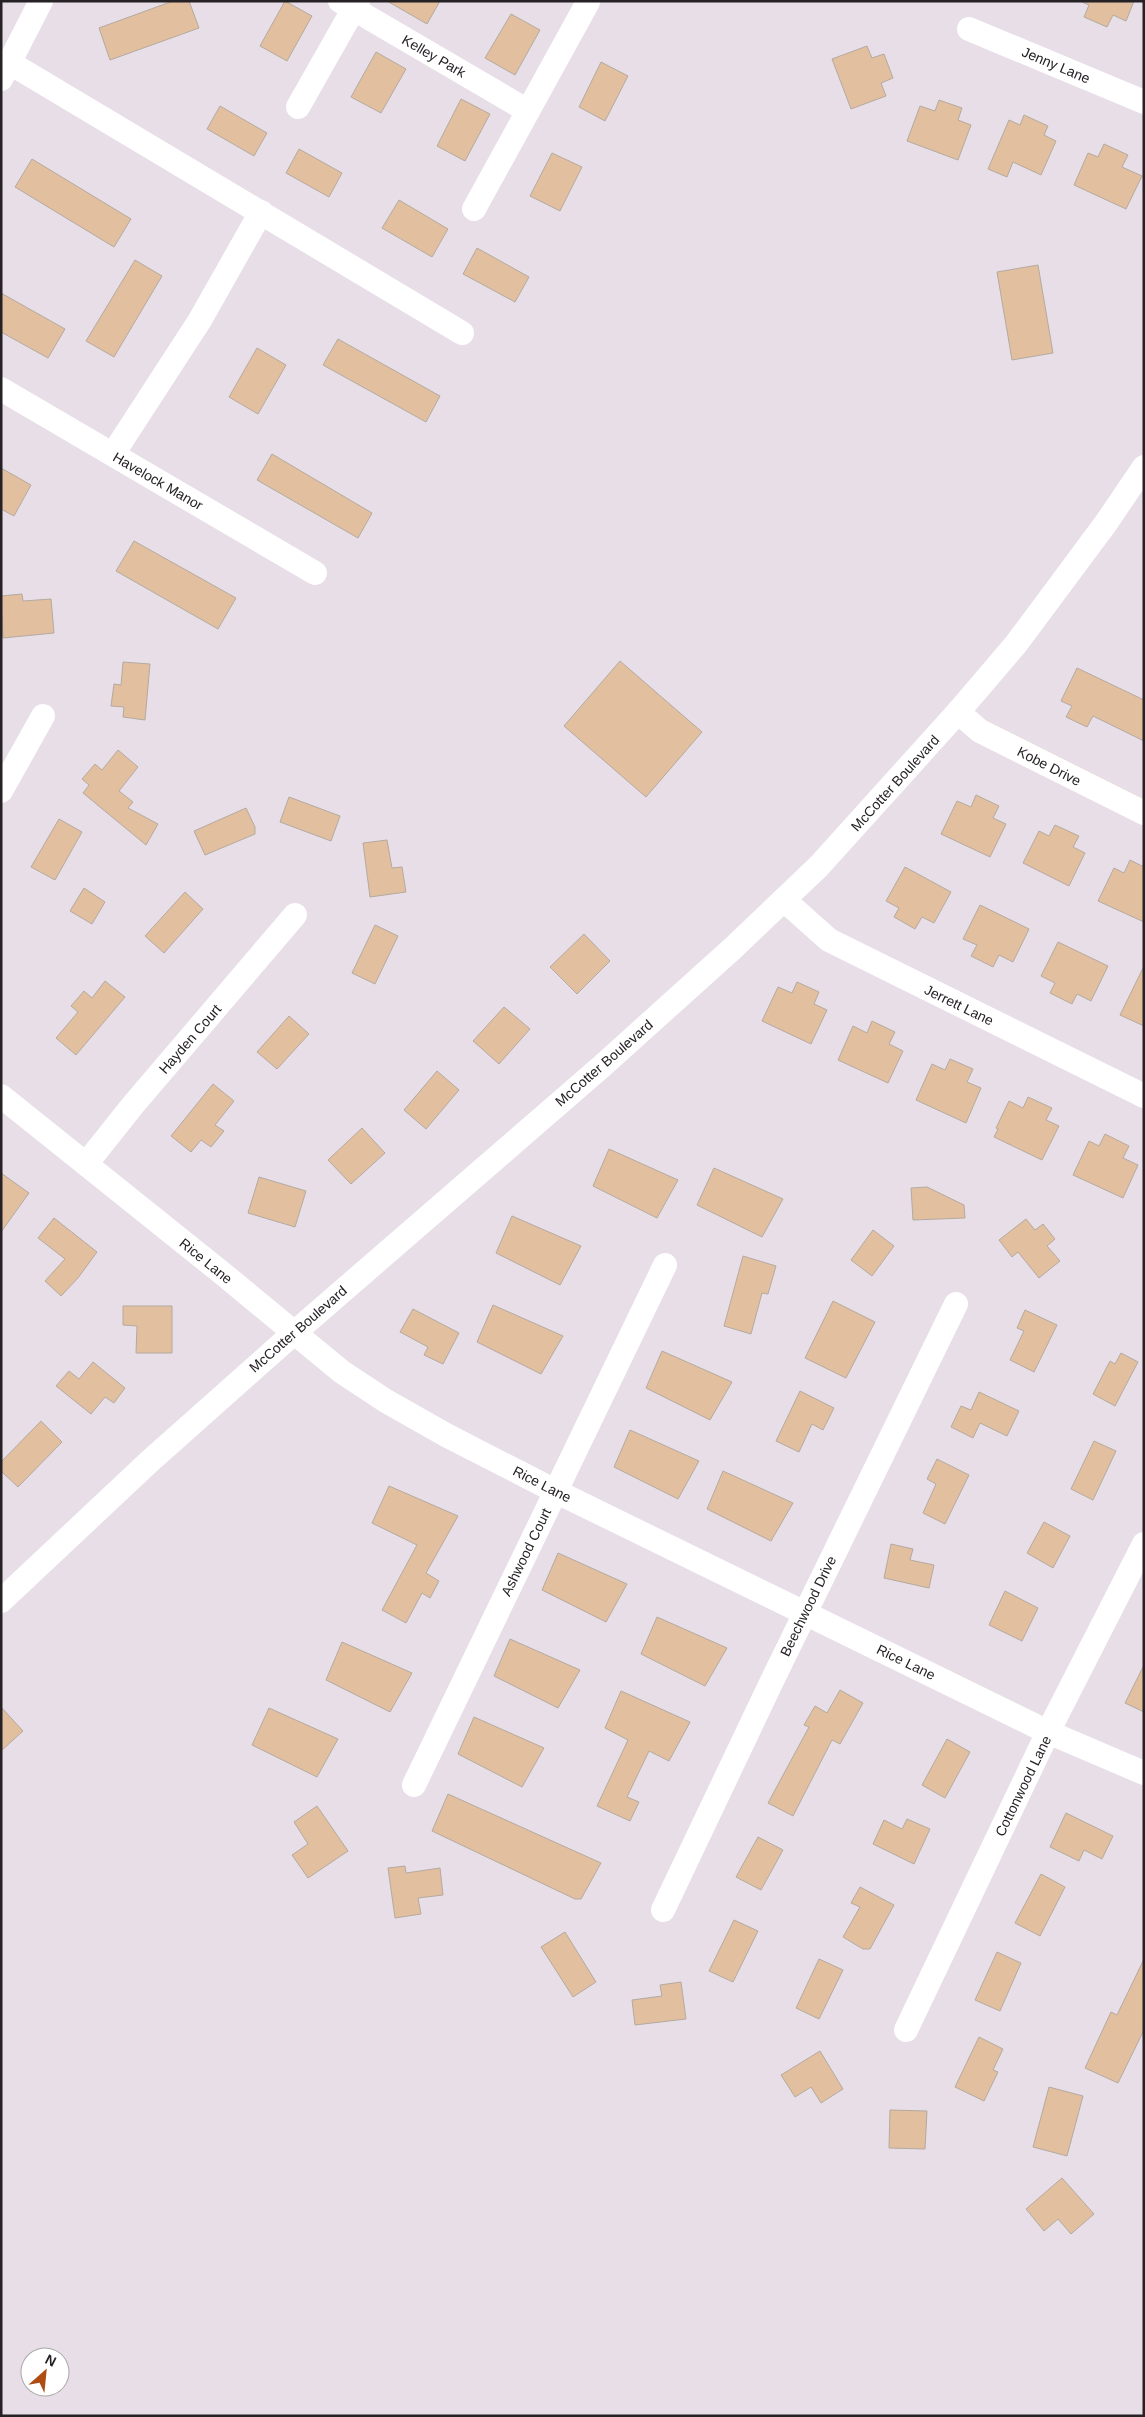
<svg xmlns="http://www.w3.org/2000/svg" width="1145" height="2417" viewBox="0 0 1145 2417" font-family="Helvetica,sans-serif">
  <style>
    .building { fill: #e1bf9f; stroke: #b4aaa0 }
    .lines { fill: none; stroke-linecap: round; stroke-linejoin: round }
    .minor { stroke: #fff; stroke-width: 24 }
    .labels { text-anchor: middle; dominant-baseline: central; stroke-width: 5; stroke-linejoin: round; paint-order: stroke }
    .street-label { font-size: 14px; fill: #252125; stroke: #fff }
  </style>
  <rect width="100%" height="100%" fill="#e8dee8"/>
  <g class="building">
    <path d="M173,1H189L199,28L110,60L99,28Z"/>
    <path d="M285,1L312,16L287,61L260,46Z"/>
    <path d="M387,1H440L427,24Z"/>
    <path d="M1080,1H1134L1126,21L1113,15L1107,27L1084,17L1089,5Z"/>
    <path d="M511,14L540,30L515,75L485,58Z"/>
    <path d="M867,46L872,58L884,54L893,78L881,83L886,96L851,109L832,59Z"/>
    <path d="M376,52L406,69L381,113L351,97Z"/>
    <path d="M601,62L628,76L605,121L579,107Z"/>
    <path d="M461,99L490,114L465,161L437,146Z"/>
    <path d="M939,100L962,108L958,120L971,125L958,160L907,141L920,106L935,111Z"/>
    <path d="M220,106L267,133L254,156L207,129Z"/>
    <path d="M1024,115L1048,126L1044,135L1056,141L1041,175L1013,162L1007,177L988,169L1009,120L1020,125Z"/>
    <path d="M1104,144L1128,155L1122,167L1142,176L1126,209L1074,185L1088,153L1098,157Z"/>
    <path d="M299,149L342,173L329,197L286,173Z"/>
    <path d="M552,153L582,167L560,211L530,196Z"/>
    <path d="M32,159L131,219L114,247L15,187Z"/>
    <path d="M399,200L448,229L432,257L382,228Z"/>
    <path d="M477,248L529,277L515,302L463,274Z"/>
    <path d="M135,260L162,276L114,357L86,341Z"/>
    <path d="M1038,265L1053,353L1012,360L997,272Z"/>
    <path d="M1,293L65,329L48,358L1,332Z"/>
    <path d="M338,339L440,396L426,422L323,365Z"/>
    <path d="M257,348L286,365L258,414L229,397Z"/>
    <path d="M272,454L372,513L358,538L257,480Z"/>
    <path d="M1,468L31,485L14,516L1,509Z"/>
    <path d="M134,541L236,598L218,629L116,571Z"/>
    <path d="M22,594L23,601L51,599L54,633L3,638L1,596Z"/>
    <path d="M620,661L702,732L646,797L564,726Z"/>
    <path d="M123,662L150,664L145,720L123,717L124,707L111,706L114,684L121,685Z"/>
    <path d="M1077,668L1144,700V741L1093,716L1087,727L1066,717L1072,706L1061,701Z"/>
    <path d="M118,750L138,767L119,791L133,802L128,808L158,824L146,845L83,793L89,785L82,779L95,764L102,770Z"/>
    <path d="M976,795L999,806L993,818L1006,824L990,857L941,834L957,801L971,807Z"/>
    <path d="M289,797L340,816L331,841L280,822Z"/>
    <path d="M246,808L255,827V834L205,855L194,831Z"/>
    <path d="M59,819L82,832L55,880L31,867Z"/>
    <path d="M1055,825L1079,836L1073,847L1085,853L1069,886L1023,863L1039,831L1049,836Z"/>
    <path d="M387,840L392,868L402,867L406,892L370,897L363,843Z"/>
    <path d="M1130,860L1144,867V922L1098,901L1114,868L1124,873Z"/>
    <path d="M905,867L951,892L934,923L922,917L915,929L894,917L899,908L886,901Z"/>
    <path d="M84,888L105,902L92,924L70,911Z"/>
    <path d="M185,892L203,909L164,953L145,936Z"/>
    <path d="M980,905L1029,929L1013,962L999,955L993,967L971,956L977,945L963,939Z"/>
    <path d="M375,925L398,936L375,984L352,973Z"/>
    <path d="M584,934L610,961L577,994L550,967Z"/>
    <path d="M1058,942L1108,966L1091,1001L1077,994L1072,1004L1050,993L1055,983L1041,976Z"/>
    <path d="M1144,966V1026L1120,1015Z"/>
    <path d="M105,981L125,997L76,1055L56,1038L78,1012L71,1006L84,991L92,998Z"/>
    <path d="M797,982L819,992L814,1004L827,1010L811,1044L762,1021L778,987L792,993Z"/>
    <path d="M504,1007L530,1029L499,1064L473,1041Z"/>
    <path d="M289,1016L309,1034L277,1069L257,1052Z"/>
    <path d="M872,1021L895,1032L889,1044L903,1051L888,1083L838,1060L853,1026L867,1033Z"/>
    <path d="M950,1059L973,1069L967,1082L981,1088L966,1123L916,1100L932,1064L945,1070Z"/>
    <path d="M437,1071L459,1090L426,1129L404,1110Z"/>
    <path d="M213,1084L234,1101L215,1125L224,1131L211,1147L201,1140L191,1152L171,1136Z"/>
    <path d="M1028,1097L1052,1108L1046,1120L1059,1126L1042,1160L994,1137L998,1129L996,1128L1009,1101L1023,1108Z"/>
    <path d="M362,1128L385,1153L351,1184L328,1160Z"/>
    <path d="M1105,1134L1129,1146L1123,1158L1138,1165L1123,1198L1073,1175L1089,1141L1099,1146Z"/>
    <path d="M609,1149L678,1180L657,1218L593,1186Z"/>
    <path d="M714,1168L783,1199L762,1237L697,1205Z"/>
    <path d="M1,1173L29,1193L1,1232Z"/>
    <path d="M259,1177L306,1191L295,1227L248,1213Z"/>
    <path d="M927,1187L964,1205L965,1218L913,1220L911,1188Z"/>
    <path d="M512,1216L581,1246L560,1285L496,1253Z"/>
    <path d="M54,1218L97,1252L78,1278L61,1296L45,1281L65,1259L38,1238Z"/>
    <path d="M1026,1219L1035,1230L1043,1224L1055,1239L1047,1246L1060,1261L1039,1278L1018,1252L1012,1257L999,1240Z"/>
    <path d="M873,1230L894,1246L872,1276L851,1260Z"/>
    <path d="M743,1256L776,1266L768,1294L762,1293L751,1334L724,1326Z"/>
    <path d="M833,1301L875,1322L846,1378L805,1358Z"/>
    <path d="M493,1305L563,1336L541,1374L477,1342Z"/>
    <path d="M123,1306H172V1353H136L137,1326L123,1325Z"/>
    <path d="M413,1309L459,1333L443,1364L424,1355L428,1347L400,1332Z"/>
    <path d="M1025,1310L1057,1325L1034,1372L1010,1360L1024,1331L1017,1328Z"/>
    <path d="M662,1351L732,1382L710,1420L646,1388Z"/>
    <path d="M1121,1353L1138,1362L1115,1406L1093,1394L1110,1361L1115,1364Z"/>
    <path d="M93,1362L125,1388L114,1403L105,1397L91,1414L56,1386L69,1371L79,1379Z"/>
    <path d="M800,1391L834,1408L823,1430L812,1424L799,1452L776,1441Z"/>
    <path d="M979,1392L1019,1411L1007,1436L980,1423L973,1438L951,1427L961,1406L971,1410Z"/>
    <path d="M41,1421L62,1442L18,1487L1,1471V1462Z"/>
    <path d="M630,1430L699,1461L678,1499L614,1467Z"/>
    <path d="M1094,1441L1116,1451L1093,1500L1071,1489Z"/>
    <path d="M937,1459L969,1475L945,1524L923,1513L936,1484L927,1479Z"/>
    <path d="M723,1471L793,1503L771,1541L707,1509Z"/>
    <path d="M389,1486L458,1516L426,1573L439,1581L430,1598L422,1593L406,1623L382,1610L417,1545L372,1523Z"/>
    <path d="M1044,1522L1070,1536L1053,1568L1027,1553Z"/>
    <path d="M891,1544L913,1549L910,1560L934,1565L929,1588L884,1578Z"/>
    <path d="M558,1553L627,1584L606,1622L542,1590Z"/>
    <path d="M1005,1591L1038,1608L1022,1641L989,1625Z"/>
    <path d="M657,1617L727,1648L705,1686L641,1654Z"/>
    <path d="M510,1639L580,1670L558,1708L494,1676Z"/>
    <path d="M342,1642L412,1673L390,1712L326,1680Z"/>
    <path d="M1144,1665V1712L1125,1703Z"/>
    <path d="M840,1690L863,1703L840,1744L832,1740L793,1816L768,1803L809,1727L804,1725L815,1706L827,1713Z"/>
    <path d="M621,1691L690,1722L669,1761L649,1751L627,1797L639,1802L630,1821L597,1806L628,1740L605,1728Z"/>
    <path d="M1,1707L23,1731L1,1751Z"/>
    <path d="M269,1708L338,1739L317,1777L252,1745Z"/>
    <path d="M474,1717L544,1748L522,1787L458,1754Z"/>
    <path d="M947,1739L970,1752L945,1798L922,1785Z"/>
    <path d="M448,1794L601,1863L581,1899H575L432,1831Z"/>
    <path d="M317,1806L348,1851L308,1878L292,1855L308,1844L294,1822Z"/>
    <path d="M1066,1813L1113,1836L1102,1859L1084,1850L1079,1861L1050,1847Z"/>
    <path d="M907,1819L930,1829L914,1864L873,1844L884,1820L902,1829Z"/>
    <path d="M758,1837L783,1850L761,1890L736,1877Z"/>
    <path d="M405,1866L406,1873L440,1868L443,1895L418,1898L421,1914L395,1918L388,1868Z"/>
    <path d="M1041,1874L1065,1887L1040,1936L1015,1923Z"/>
    <path d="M860,1887L894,1905L870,1949H863L843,1937L860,1907L851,1903Z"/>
    <path d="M734,1920L758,1931L733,1982L709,1971Z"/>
    <path d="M565,1932L596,1982L573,1997L541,1947Z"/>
    <path d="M997,1952L1021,1963L1000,2011L975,2000Z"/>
    <path d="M819,1959L843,1970L819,2019L796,2008Z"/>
    <path d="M1144,1959V2030L1118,2083L1085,2068L1111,2012L1117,2015Z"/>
    <path d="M681,1982L686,2019L635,2025L632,2000L662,1996L660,1985Z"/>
    <path d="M979,2037L1003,2049L993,2070L998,2072L984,2101L955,2087Z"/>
    <path d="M820,2051L843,2089L821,2103L811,2087L795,2097L781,2075Z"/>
    <path d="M1049,2087L1083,2096L1067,2156L1033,2147Z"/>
    <path d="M890,2110L927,2111L925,2149L889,2148Z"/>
    <path d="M1062,2178L1094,2214L1071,2234L1058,2219L1044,2231L1026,2209Z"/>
  </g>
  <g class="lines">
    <g class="minor">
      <path d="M340,1L528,111"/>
      <path d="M969,29L1144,102"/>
      <path d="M10,63L462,333"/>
      <path d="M1,79L41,1"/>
      <path d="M298,107L358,1"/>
      <path d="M474,209L588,2"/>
      <path d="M1,389L315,573"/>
      <path d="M113,454L200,320L261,212"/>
      <path d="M958,712L980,731L1144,813"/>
      <path d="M1,791L43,716"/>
      <path d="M784,900L829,940L1144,1096"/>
      <path d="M1,1096L217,1269L342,1372L386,1401L446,1435L555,1491L1048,1732L1144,1773"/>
      <path d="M86,1164L133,1105L295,915"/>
      <path d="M1,1601L150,1461L294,1333L601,1067L732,949L819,866L958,712L1016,644L1106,523L1144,467"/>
      <path d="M414,1785L665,1265"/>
      <path d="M663,1910L771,1683L956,1304"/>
      <path d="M906,2030L1048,1732L1144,1544"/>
    </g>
  </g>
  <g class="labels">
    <g class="street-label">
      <text transform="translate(434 56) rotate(30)">Kelley Park</text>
      <text transform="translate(1056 65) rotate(23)">Jenny Lane</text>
      <text transform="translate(158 481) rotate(30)">Havelock Manor</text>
      <text transform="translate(1049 766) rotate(27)">Kobe Drive</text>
      <text transform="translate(895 783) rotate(-48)">McCotter Boulevard</text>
      <text transform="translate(959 1005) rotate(26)">Jerrett Lane</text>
      <text transform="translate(190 1039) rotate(-49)">Hayden Court</text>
      <text transform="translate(604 1063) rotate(-41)">McCotter Boulevard</text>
      <text transform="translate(206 1261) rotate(39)">Rice Lane</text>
      <text transform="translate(298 1329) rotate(-41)">McCotter Boulevard</text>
      <text transform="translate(542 1484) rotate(27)">Rice Lane</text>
      <text transform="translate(526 1552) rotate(-64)">Ashwood Court</text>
      <text transform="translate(808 1606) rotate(-64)">Beechwood Drive</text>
      <text transform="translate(906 1662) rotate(26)">Rice Lane</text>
      <text transform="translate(1023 1786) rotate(-64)">Cottonwood Lane</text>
    </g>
  </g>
  <rect width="1145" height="2417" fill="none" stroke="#252125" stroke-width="5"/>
  <g transform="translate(45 2372) rotate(27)"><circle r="24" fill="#ffffff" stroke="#a8a6a8"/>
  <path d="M0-4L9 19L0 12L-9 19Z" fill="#af4c12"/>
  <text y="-8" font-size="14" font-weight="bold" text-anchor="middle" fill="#252125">N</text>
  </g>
</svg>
